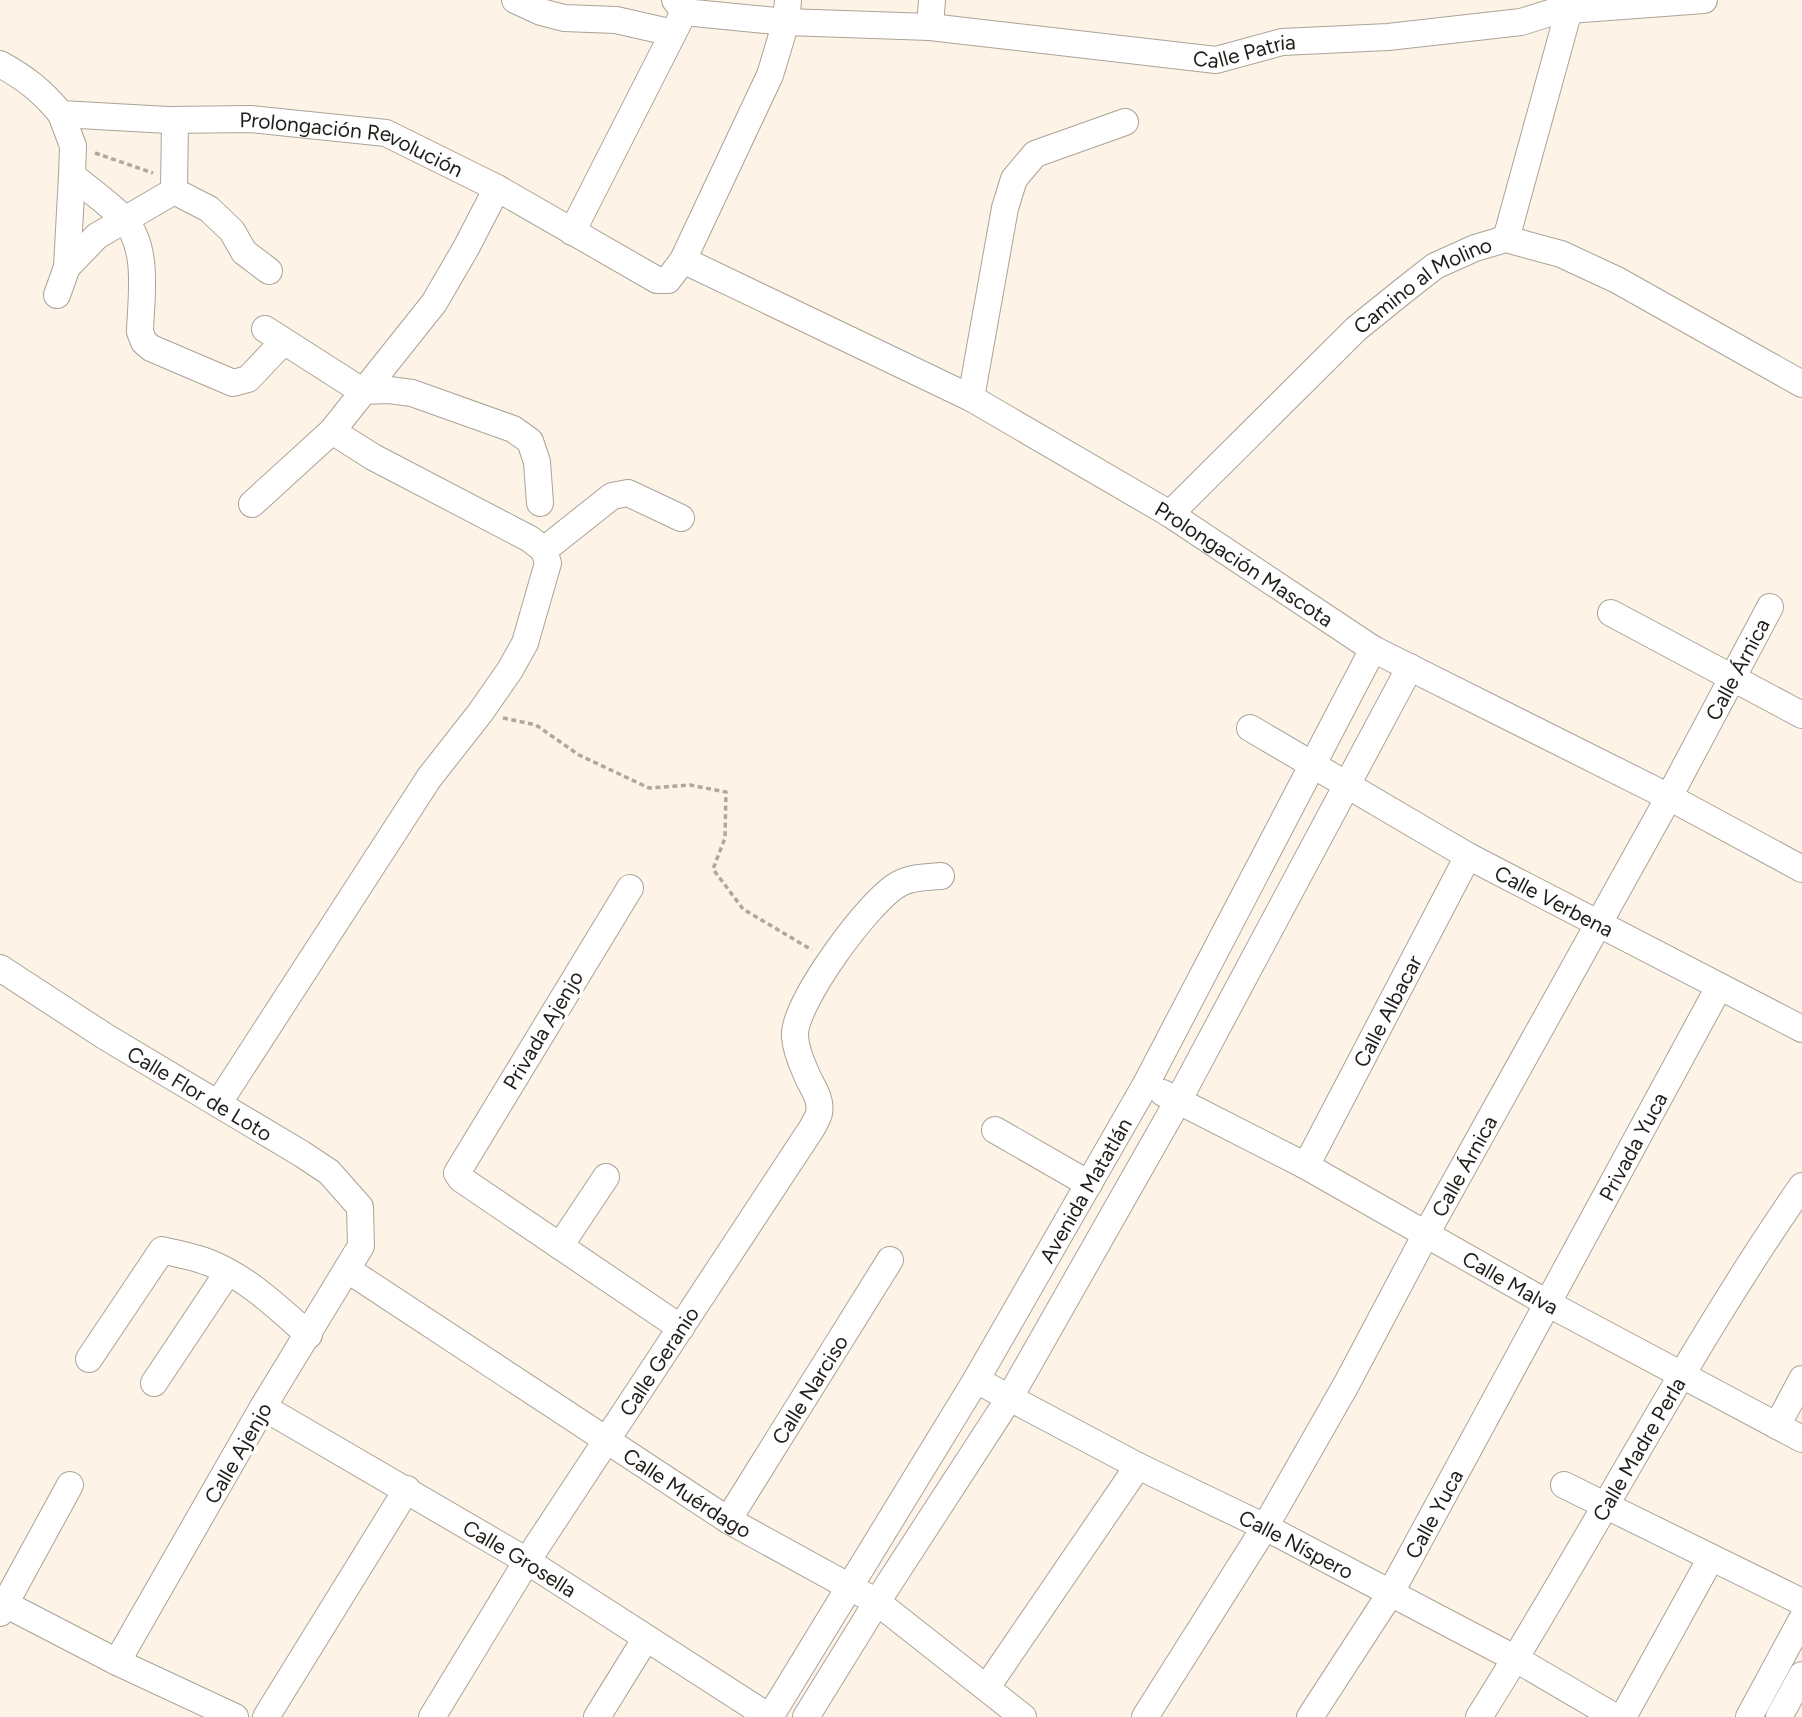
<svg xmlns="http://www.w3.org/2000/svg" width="1802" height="1717" viewBox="0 0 1802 1717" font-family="Figtree,sans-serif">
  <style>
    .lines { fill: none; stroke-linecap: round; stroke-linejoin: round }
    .minor-casing { stroke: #aba397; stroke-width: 28 }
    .path { stroke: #afa89f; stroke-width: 3.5; stroke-dasharray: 5 3.5; stroke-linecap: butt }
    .minor { stroke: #fff; stroke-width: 26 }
    .labels { text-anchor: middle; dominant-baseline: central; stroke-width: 7; stroke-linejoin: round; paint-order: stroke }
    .street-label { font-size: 21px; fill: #211e1a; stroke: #fff }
  </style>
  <rect width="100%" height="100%" fill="#fdf4e7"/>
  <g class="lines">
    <defs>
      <g id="minor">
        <path d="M515,0L541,12L564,18L616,20L673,33"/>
        <path id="s1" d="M675,0L684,12L786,22L930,27L1216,60L1282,42L1388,37L1521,22L1553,12L1569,10L1704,0"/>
        <path d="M930,27L932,0"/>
        <path id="s2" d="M0,64C27,79 42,91 61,114L168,120L251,119L386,133L497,188L657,280H668L683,260L770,75L786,22L788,0"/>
        <path d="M61,114L73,146L72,175C88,189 107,202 122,217C150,246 141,296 140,332L144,342L151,348L233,383L248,379L283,342"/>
        <path d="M174,191L175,120"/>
        <path d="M572,232L684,12"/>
        <path d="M1506,239L1569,10"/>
        <path id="s3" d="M683,260L971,398L1170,514L1373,649L1669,797L1802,869"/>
        <path d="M67,267L97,236L174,191L209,209L232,231L244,252L269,271"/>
        <path d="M57,295L67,267L72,175"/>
        <path d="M265,329L362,391L389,390L412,393L513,429L530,441L537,462L540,503"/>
        <path d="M971,398L1005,208L1014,179L1035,154L1125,122"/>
        <path d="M252,504L332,431L434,303L466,248L497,188"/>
        <path id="s4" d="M1170,514L1356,329L1403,291L1435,266L1475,248L1506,239L1561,254L1617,280L1802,384"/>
        <path d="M544,550L612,496L628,493L681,518"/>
        <path d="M1611,613L1802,715"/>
        <path id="s5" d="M1250,728L1468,856L1802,1029"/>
        <path d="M630,888L457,1173L461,1179L681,1328"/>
        <path id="s6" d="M0,968L106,1037L302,1154L329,1172L360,1207L361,1246L263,1407L117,1662"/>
        <path id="s7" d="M1163,1093L1306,1166L1547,1303L1802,1439"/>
        <path d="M218,1104L429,778L480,713L510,670L525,643L548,563L544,550L530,539L373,457L332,431"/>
        <path d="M995,1130L1089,1184"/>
        <path id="s8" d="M1306,1166L1468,856"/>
        <path d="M560,1246L606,1177"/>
        <path id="s9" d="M348,1270L728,1520L877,1602L1023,1717"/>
        <path d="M89,1359L162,1250C178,1254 195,1257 210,1263C249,1279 278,1308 309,1335"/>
        <path id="s10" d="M976,1380L1138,1466L1265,1527L1516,1659L1615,1717"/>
        <path d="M154,1383L228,1272"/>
        <path id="s11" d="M263,1407L527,1561L769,1717"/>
        <path d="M1777,1426L1802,1379"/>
        <path d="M1564,1485L1802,1602"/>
        <path id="s12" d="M728,1520L890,1260"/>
        <path d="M5,1604L117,1662L235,1717"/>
        <path d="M0,1613L70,1485"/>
        <path d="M987,1687L1138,1466"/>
        <path d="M266,1717L407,1489"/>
        <path id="s13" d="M432,1717L527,1561L812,1128C814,1124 818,1118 819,1113C822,1098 811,1086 806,1073C801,1062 796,1049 795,1037C792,1005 870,899 899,884C911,877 927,877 941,876"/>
        <path d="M597,1717L646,1638"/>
        <path id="s14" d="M770,1717L976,1380L1146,1084L1373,649"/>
        <path d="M806,1717L877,1602L1010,1397L1178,1101L1410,667"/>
        <path id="s15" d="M1145,1717L1265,1527L1346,1385L1426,1234L1669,797L1770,607"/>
        <path id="s16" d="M1310,1717L1390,1594L1719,987"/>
        <path id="s17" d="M1479,1717C1590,1542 1684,1356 1802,1186"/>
        <path d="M1623,1717L1711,1558"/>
        <path d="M1749,1717L1802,1619"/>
        <path d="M1779,1717L1802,1675"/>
      </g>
    </defs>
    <use href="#minor" class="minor-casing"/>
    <g class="path">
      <path d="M95,153L153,173"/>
      <path d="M503,718L536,725L579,755L649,788L690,785L726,792L725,838L713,869L743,909L812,950"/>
    </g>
    <use href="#minor" class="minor"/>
  </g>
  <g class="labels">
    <g class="street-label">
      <text stroke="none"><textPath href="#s1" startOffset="579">Calle Patria</textPath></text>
      <text stroke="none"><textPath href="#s2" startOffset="374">Prolongación Revolución</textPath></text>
      <text stroke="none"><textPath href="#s4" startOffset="343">Camino al Molino</textPath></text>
      <text stroke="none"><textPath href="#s3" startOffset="639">Prolongación Mascota</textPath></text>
      <text stroke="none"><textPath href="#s15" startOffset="1204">Calle Árnica</textPath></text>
      <text stroke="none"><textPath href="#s5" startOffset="350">Calle Verbena</textPath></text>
      <text stroke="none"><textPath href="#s8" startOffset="175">Calle Albacar</textPath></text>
      <text transform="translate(543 1030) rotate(-59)">Privada Ajenjo</text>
      <text stroke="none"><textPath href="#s6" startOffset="236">Calle Flor de Loto</textPath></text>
      <text stroke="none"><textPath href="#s16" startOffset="656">Privada Yuca</textPath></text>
      <text stroke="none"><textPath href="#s15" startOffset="637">Calle Árnica</textPath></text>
      <text stroke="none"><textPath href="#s14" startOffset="614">Avenida Matatlán</textPath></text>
      <text stroke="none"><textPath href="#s7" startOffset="396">Calle Malva</textPath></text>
      <text stroke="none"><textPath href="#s13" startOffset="422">Calle Geranio</textPath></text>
      <text stroke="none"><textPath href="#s12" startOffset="154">Calle Narciso</textPath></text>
      <text stroke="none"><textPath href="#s17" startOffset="312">Calle Madre Perla</textPath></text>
      <text transform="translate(238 1453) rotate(-60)">Calle Ajenjo</text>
      <text stroke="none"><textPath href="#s9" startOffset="406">Calle Muérdago</textPath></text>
      <text stroke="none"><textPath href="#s16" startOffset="238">Calle Yuca</textPath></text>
      <text stroke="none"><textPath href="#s10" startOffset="360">Calle Níspero</textPath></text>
      <text stroke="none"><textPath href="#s11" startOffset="298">Calle Grosella</textPath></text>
    </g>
  </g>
</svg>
